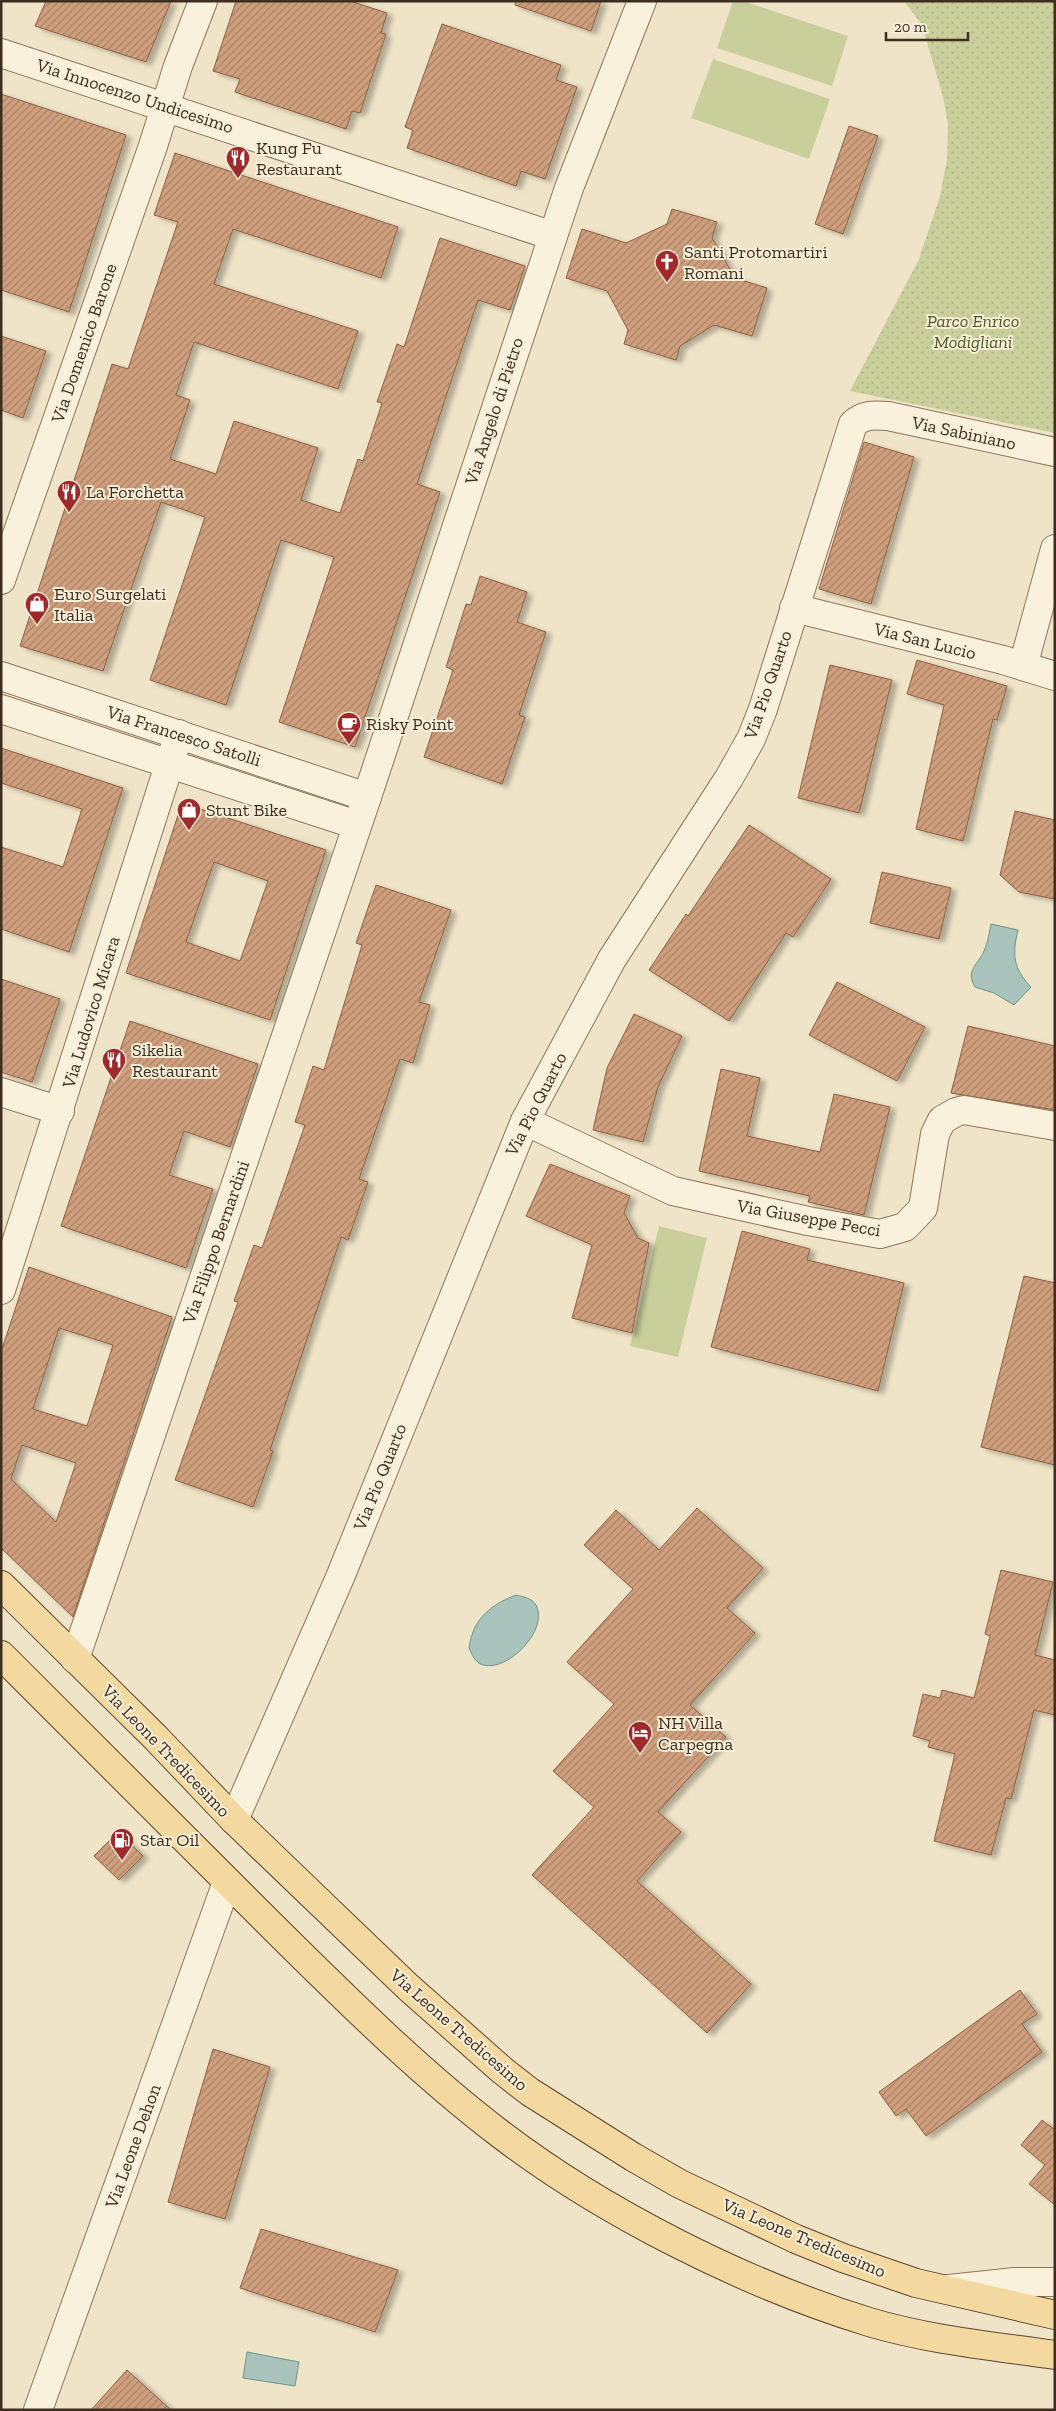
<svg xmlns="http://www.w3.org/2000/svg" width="1056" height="2411" viewBox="0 0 1056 2411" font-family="'Zilla Slab',serif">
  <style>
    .grass { fill: url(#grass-dots) }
    .pitch { fill: #c9cf9b }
    .water { fill: #a9c4bc; stroke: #6f938a }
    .building { fill: url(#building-hatch); stroke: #8d5f41; fill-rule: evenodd; filter: url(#shadow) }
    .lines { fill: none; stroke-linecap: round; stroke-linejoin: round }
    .minor-casing { stroke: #8d765c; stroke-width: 30 }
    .major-casing { stroke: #5b4430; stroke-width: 30 }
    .minor { stroke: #faf1dc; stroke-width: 28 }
    .major { stroke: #f3d9a0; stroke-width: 28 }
    .labels { text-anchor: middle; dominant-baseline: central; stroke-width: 4; stroke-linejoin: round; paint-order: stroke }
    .street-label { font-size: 18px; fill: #3d2e20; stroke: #f7eed8 }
    .poi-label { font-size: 18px; fill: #3d2e20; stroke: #f7eed8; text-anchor: start }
    .park-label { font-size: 18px; font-style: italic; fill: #4d5a26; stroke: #f7eed8 }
  </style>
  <defs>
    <pattern id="grass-dots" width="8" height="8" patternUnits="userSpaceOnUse" patternTransform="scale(1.25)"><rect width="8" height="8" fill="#c9cf9b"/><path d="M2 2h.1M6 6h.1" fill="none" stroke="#aeb285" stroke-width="1.8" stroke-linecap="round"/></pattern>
    <pattern id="building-hatch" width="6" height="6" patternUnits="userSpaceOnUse" patternTransform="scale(1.25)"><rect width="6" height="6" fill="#cf9f7d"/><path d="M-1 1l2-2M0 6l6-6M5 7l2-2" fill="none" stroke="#a98266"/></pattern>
    <filter id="shadow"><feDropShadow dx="5.5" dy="3" stdDeviation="2.5" flood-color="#0004"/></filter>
  </defs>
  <rect width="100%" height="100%" fill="#f0e4c8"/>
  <path class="grass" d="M904,1H1055V433L850,391L919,259L940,196L947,159L948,124L943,97L922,25Z"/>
  <g class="pitch">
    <path d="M733,1H743L848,36L832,86L717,48Z"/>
    <path d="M713,59L830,99L809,159L691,118Z"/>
    <path d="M659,1226L707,1238L678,1357L630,1346Z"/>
  </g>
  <g class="water">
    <path d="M991,924L1018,930C1012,955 1013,968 1031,987L1014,1005L994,993L975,987C965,970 978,965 984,951C988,943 989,933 991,924Z"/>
    <path d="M516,1595C523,1597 532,1598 536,1605C549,1630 508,1672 483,1665C475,1663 472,1654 469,1648C473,1619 490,1605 516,1595Z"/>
    <path d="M247,2352L299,2362L295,2386L243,2378Z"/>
  </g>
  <g class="building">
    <path d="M46,1H171L146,62L35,26Z"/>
    <path d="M236,1H350L387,13L381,33L386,34L360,113L352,111L346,129L235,92L240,79L213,71Z"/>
    <path d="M516,1H601L591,31L515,5Z"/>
    <path d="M442,24L561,65L556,80L577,87L545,179L521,171L516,186L407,148L413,130L405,127Z"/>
    <path d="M1,94L126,135L69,312L1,290Z"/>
    <path d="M849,126L878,136L843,234L815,224Z"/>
    <path d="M175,153L398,227L381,278L233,229L214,284L358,331L338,389L194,342L176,395L190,400L170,459L216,474L234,421L318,448L301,500L340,513L358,459L363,461L382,403L377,402L397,344L404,347L440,238L525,266L510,310L478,300L417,484L440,492L355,747L279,722L334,557L281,540L226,705L150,680L205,517L161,502L103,671L20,646L112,364L128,369L178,222L154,215Z"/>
    <path d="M672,209L717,222L712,238L735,278L767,288L752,336L714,325L680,346L676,360L624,344L628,330L607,291L566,278L582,229L626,243L667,224Z"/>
    <path d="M1,336L46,351L23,418L1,410Z"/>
    <path d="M864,442L914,457L871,604L819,589Z"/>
    <path d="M480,576L527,592L517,622L546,632L519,715L525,717L502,784L424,757L453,670L446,667L466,604L471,605Z"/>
    <path d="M917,660L1007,686L997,720L993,719L963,841L916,829L944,705L907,694Z"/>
    <path d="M830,665L892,680L859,813L798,798Z"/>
    <path d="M1,748L123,788L69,952L1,929V847L63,867L82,809L1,783Z"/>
    <path d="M182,803L326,850L270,1020L126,973ZM214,862L268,881L240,961L186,942Z"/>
    <path d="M1015,811L1055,820V899L1019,892L1000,875Z"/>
    <path d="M749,825L831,879L793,937L786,933L729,1021L649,970L686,914L688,916Z"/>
    <path d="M882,872L951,888L939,939L870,923Z"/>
    <path d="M376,885L451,910L419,1002L430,1005L413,1063L400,1059L359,1179L368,1182L348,1240L341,1237L270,1450L273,1451L253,1507L175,1480L238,1302L234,1301L254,1245L262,1248L305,1125L295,1122L313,1066L324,1070L362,945L356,943Z"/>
    <path d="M1,979L60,999L32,1082L1,1072Z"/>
    <path d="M837,982L925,1027L897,1081L809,1035Z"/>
    <path d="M634,1014L682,1036L658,1087L643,1142L593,1130L607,1068Z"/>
    <path d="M130,1021L258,1064L230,1147L184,1131L169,1175L213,1189L186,1268L61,1226Z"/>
    <path d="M968,1026L1055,1046V1110L951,1093Z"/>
    <path d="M721,1069L760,1078L747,1136L820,1152L834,1094L890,1107L864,1215L808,1202L810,1196L699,1171Z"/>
    <path d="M550,1164L630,1196L624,1213L638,1238L649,1243L632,1333L572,1318L592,1245L526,1216Z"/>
    <path d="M742,1231L810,1249L807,1260L904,1283L878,1391L711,1347Z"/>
    <path d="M29,1267L172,1317L73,1617L1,1548V1352ZM59,1328L113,1345L87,1426L33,1409ZM22,1445L76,1463L56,1522L11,1479Z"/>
    <path d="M1024,1276L1055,1283V1465L981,1447Z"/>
    <path d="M697,1508L763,1568L727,1608L755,1633L690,1705L726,1737L658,1812L681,1832L637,1881L751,1984L707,2033L532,1875L594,1807L553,1771L614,1704L567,1662L633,1589L584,1545L616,1510L659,1550Z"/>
    <path d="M1001,1570L1053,1582L1035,1655L1055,1660V1715L1034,1710L1011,1799L1006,1798L991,1855L934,1841L955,1754L928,1747L930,1741L913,1736L923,1694L940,1698L942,1690L974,1698L990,1636L985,1634Z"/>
    <path d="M118,1832L143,1856L119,1880L94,1856Z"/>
    <path d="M1020,1990L1037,2014L1022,2024L1042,2052L926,2136L906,2109L896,2116L879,2092Z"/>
    <path d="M213,2049L270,2067L225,2219L168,2202Z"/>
    <path d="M1042,2120L1055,2130V2205L1029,2184L1045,2165L1021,2145Z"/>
    <path d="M261,2229L398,2270L375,2332L240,2288Z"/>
    <path d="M127,2370L171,2410H91Z"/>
  </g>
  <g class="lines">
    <defs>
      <g id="minor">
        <path d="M1,53L553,236"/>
        <path d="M1,580L153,146L178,66L203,1"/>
        <path d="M794,608L1003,660L1055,676"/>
        <path d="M1023,666L1055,549"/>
        <path d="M1,676L367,797"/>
        <path d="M1,709L357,825"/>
        <path d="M1,1092L60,1111"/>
        <path d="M525,1121L673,1191L808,1221L880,1234L905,1227L923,1208L935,1134L942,1120L956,1112L964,1110L1055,1126"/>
        <path d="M1,1290L179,734"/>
        <path d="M75,1659L367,797L569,188L642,1"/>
        <path d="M234,1820L341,1575L525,1121L612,959L729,778L751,739L763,709L853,424C864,414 874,415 888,416L1055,452"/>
        <path d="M949,2289L1015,2282H1055"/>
        <path d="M38,2410L227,1882"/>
      </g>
      <g id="major">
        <path d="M1,1585L156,1738L234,1820L408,1987L503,2071L530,2092L633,2157L680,2184L796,2239L843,2258L916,2283L1055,2315"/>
        <path d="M1,1655C92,1746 182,1837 273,1927C346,1999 418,2071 499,2133C602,2212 745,2284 869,2322C929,2340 993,2346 1055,2355"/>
      </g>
    </defs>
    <use href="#minor" class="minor-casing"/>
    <use href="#major" class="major-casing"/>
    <use href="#minor" class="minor"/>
    <use href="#major" class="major"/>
  </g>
  <defs>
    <symbol id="restaurant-pin" viewBox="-11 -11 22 30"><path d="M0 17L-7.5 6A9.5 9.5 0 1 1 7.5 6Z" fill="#9e2a2b" stroke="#f7eed8"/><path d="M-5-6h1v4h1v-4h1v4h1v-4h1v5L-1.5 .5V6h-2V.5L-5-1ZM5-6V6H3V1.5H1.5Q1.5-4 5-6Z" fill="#fff"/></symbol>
    <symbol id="church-pin" viewBox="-11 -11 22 30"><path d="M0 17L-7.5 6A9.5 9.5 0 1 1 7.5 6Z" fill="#9e2a2b" stroke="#f7eed8"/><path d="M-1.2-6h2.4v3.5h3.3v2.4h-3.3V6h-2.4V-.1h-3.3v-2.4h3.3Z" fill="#fff"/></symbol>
    <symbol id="shop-pin" viewBox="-11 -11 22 30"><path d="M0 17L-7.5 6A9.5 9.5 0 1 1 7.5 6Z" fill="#9e2a2b" stroke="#f7eed8"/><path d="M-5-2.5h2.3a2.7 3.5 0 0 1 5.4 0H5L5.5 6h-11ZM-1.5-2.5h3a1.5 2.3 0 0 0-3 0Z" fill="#fff"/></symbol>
    <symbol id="cafe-pin" viewBox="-11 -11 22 30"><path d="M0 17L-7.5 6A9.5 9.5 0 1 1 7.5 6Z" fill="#9e2a2b" stroke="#f7eed8"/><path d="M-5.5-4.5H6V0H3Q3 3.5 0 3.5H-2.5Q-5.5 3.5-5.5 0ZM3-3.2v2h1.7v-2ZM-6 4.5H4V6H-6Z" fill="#fff"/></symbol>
    <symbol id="hotel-pin" viewBox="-11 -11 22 30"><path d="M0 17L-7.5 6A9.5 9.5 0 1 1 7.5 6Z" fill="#9e2a2b" stroke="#f7eed8"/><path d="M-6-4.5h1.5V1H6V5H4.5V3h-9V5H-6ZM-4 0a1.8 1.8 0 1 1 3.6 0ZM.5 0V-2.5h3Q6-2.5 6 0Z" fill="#fff"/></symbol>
    <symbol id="fuel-pin" viewBox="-11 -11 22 30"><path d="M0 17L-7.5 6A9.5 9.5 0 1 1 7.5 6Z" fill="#9e2a2b" stroke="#f7eed8"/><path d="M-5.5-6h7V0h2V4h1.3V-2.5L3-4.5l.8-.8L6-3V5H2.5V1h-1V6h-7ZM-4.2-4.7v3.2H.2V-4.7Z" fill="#fff"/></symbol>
  </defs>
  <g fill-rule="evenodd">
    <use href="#restaurant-pin" x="224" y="144" width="28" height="38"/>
    <use href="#church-pin" x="653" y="248" width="28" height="38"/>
    <use href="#restaurant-pin" x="55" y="478" width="28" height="38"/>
    <use href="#shop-pin" x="23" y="590" width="28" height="38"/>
    <use href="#cafe-pin" x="335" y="710" width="28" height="38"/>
    <use href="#shop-pin" x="175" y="796" width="28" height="38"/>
    <use href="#restaurant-pin" x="100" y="1046" width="28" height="38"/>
    <use href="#hotel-pin" x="626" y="1719" width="28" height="38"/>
    <use href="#fuel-pin" x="108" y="1826" width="28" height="38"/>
  </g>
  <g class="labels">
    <g class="street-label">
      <text transform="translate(135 96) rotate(18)">Via Innocenzo Undicesimo</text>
      <text transform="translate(84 343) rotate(-71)">Via Domenico Barone</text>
      <text transform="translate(494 411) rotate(-72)">Via Angelo di Pietro</text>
      <text transform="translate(964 433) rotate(12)">Via Sabiniano</text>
      <text transform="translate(925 641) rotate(14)">Via San Lucio</text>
      <text transform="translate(768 685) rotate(-71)">Via Pio Quarto</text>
      <text transform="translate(184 736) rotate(18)">Via Francesco Satolli</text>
      <text transform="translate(91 1012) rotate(-73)">Via Ludovico Micara</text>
      <text transform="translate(536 1104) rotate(-63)">Via Pio Quarto</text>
      <text transform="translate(809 1218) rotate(10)">Via Giuseppe Pecci</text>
      <text transform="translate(216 1242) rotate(-71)">Via Filippo Bernardini</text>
      <text transform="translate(380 1477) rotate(-68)">Via Pio Quarto</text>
      <text transform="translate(166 1751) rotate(46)">Via Leone Tredicesimo</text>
      <text transform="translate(459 2030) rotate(41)">Via Leone Tredicesimo</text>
      <text transform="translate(133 2146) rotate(-70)">Via Leone Dehon</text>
      <text transform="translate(804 2238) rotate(23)">Via Leone Tredicesimo</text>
    </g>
    <g class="poi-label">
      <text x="256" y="148">Kung Fu<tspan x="256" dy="21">Restaurant</tspan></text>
      <text x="684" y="252">Santi Protomartiri<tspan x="684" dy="21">Romani</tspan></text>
      <text x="86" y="492">La Forchetta</text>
      <text x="54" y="594">Euro Surgelati<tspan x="54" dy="21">Italia</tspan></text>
      <text x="366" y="724">Risky Point</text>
      <text x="206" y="810">Stunt Bike</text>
      <text x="132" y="1050">Sikelia<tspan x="132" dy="21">Restaurant</tspan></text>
      <text x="658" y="1723">NH Villa<tspan x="658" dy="21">Carpegna</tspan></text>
      <text x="140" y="1840">Star Oil</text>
    </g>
    <g class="park-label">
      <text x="973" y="321">Parco Enrico<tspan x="973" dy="21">Modigliani</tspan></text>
    </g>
  </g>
  <rect width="1056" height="2411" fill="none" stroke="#3d2e20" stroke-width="5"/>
  <path d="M886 32v8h82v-8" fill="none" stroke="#3d2e20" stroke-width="2.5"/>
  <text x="894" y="32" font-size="15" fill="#3d2e20" stroke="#f7eed8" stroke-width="4" paint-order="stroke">20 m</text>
</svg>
